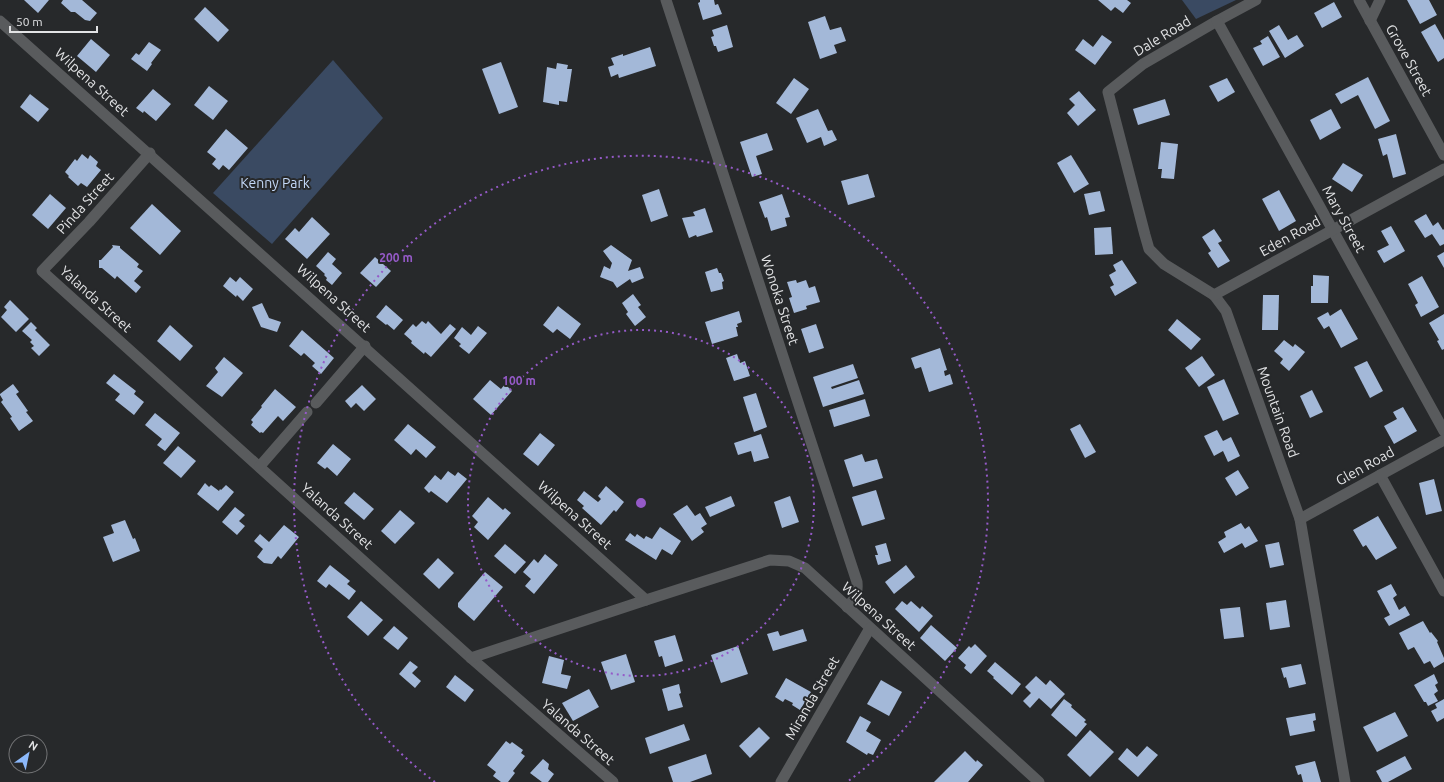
<svg xmlns="http://www.w3.org/2000/svg" width="1444" height="782" viewBox="0 0 1444 782" font-family="Ubuntu,sans-serif">
  <style>
    .green { fill: #3a4a62 }
    .building { fill: #a3b8d8 }
    .lines { fill: none; stroke-linecap: round; stroke-linejoin: round }
    .minor { stroke: #595b5d; stroke-width: 11 }
    .ring { fill: none; stroke: #955ac8; stroke-width: 2; stroke-dasharray: 2 4 }
    .labels { text-anchor: middle; dominant-baseline: central; stroke-width: 4; stroke-linejoin: round; paint-order: stroke }
    .street-label { font-size: 14px; fill: #e2e3e5; stroke: #27292b }
    .park-label { font-size: 14px; fill: #c4d9f8; stroke: #27292b }
    .centre { fill: #955ac8; stroke: #27292b; stroke-width: 2 }
    .ring-label { font-size: 12px; text-anchor: middle; font-weight: bold; fill: #955ac8; stroke: #27292b; stroke-width: 4; stroke-linejoin: round; paint-order: stroke }
  </style>
  <rect width="100%" height="100%" fill="#27292b"/>
  <g class="green">
    <path d="M1182,0H1236L1196,19Z"/>
    <path d="M333,60L383,118L272,244L213,193Z"/>
  </g>
  <g class="building">
    <path d="M24,0H49L38,13Z"/>
    <path d="M63,0H82L97,13L90,21L85,20L75,12H71L61,3Z"/>
    <path d="M700,0H714L715,5L718,4L722,14L703,20L698,3L700,2Z"/>
    <path d="M1098,0H1127L1131,3L1123,13L1115,7L1111,11Z"/>
    <path d="M1407,0H1429L1437,15L1420,24Z"/>
    <path d="M1334,2L1342,17L1322,28L1314,13Z"/>
    <path d="M205,7L229,30L218,42L194,19Z"/>
    <path d="M825,16L830,30L841,27L846,41L834,45L837,53L820,59L808,22Z"/>
    <path d="M1435,24L1444,40V58L1438,62L1421,32Z"/>
    <path d="M727,25L733,47L718,52L716,46H714L711,37L714,36L712,30Z"/>
    <path d="M1279,25L1288,40L1297,35L1304,46L1285,58L1269,31Z"/>
    <path d="M1102,35L1112,42L1095,65L1075,50L1083,39L1093,47Z"/>
    <path d="M1268,36L1280,57L1263,66L1253,48L1262,44L1260,41Z"/>
    <path d="M91,39L110,55L96,72L77,56Z"/>
    <path d="M149,42L161,50L151,63L152,64L147,71L131,59L136,53L139,55Z"/>
    <path d="M650,47L656,66L619,78L618,74L611,77L608,67L614,65L611,58L623,54V56Z"/>
    <path d="M501,62L518,107L499,114L482,69Z"/>
    <path d="M557,63L568,65L567,69H572L567,102L559,101V105L543,102L547,67L556,69Z"/>
    <path d="M1368,77L1390,121L1375,129L1358,95L1341,104L1335,94Z"/>
    <path d="M794,78L809,89L791,114L776,103Z"/>
    <path d="M1227,78L1235,92L1218,102L1209,86Z"/>
    <path d="M209,86L228,101L213,120L194,105Z"/>
    <path d="M153,89L171,104L156,121L144,111L143,113L136,108Z"/>
    <path d="M1079,91L1096,110L1078,126L1067,113L1075,105L1069,99Z"/>
    <path d="M30,94L49,109L38,122L20,107Z"/>
    <path d="M1165,99L1170,115L1138,125L1133,109Z"/>
    <path d="M818,109L828,131L832,130L837,140L824,146L821,137L807,143L796,118Z"/>
    <path d="M1331,109L1341,128L1320,140L1310,120Z"/>
    <path d="M226,129L248,148L229,170L223,165L219,170L212,164L216,159L207,152Z"/>
    <path d="M767,133L773,150L756,156L762,174L752,177L740,142Z"/>
    <path d="M1396,134L1406,174L1393,178L1387,154L1383,156L1378,139Z"/>
    <path d="M1161,142L1178,144L1174,179L1161,178L1162,169H1158Z"/>
    <path d="M82,154L88,159L90,155L98,162L96,166L101,170L87,187L81,183L78,186L68,177L69,176L65,172L75,159L77,161Z"/>
    <path d="M1071,155L1089,184L1074,193L1057,163Z"/>
    <path d="M1343,163L1363,175L1352,192L1332,179Z"/>
    <path d="M868,174L875,197L848,205L841,181Z"/>
    <path d="M659,189L668,216L651,222L642,195Z"/>
    <path d="M1279,190L1296,221L1279,231L1262,199Z"/>
    <path d="M1100,191L1105,211L1089,215L1084,194Z"/>
    <path d="M50,194L66,208L48,229L32,215Z"/>
    <path d="M782,194L790,217L785,218L787,226L771,231L767,217L765,218L759,202Z"/>
    <path d="M152,204L181,231L160,255L130,228Z"/>
    <path d="M705,208L713,232L697,237L696,235L689,238L682,218L695,216L693,212Z"/>
    <path d="M1426,214L1433,226L1438,222L1443,230L1444,229V244L1440,246L1432,234L1425,238L1414,221Z"/>
    <path d="M312,217L330,234L307,259L285,239L295,228L299,232Z"/>
    <path d="M1391,226L1405,251L1384,263L1377,251L1389,245L1381,231Z"/>
    <path d="M1111,227L1113,254L1095,255L1094,228Z"/>
    <path d="M1214,229L1222,241L1218,243L1230,261L1218,268L1208,253L1211,251L1202,237Z"/>
    <path d="M112,245L120,246V248L139,264L137,267L143,271L134,281L141,287L136,293L117,276L115,279L102,268H99V260H101L113,247Z"/>
    <path d="M611,245L632,260L628,271L640,267L644,278L632,283L630,279L617,288L613,282L600,277L604,266L610,269L612,263L603,251Z"/>
    <path d="M328,252L336,259L332,264L342,273L332,285L326,280L327,278L324,275L325,274L316,266Z"/>
    <path d="M1444,252V268L1437,256Z"/>
    <path d="M375,257L391,271L376,287L360,273Z"/>
    <path d="M1122,260L1137,283L1115,296L1110,287L1114,285L1109,275L1116,271L1113,265Z"/>
    <path d="M717,268L719,273H721L724,281L722,282L723,289L711,292L705,272Z"/>
    <path d="M1313,275L1329,276L1328,303H1311V286H1313Z"/>
    <path d="M1422,276L1439,307L1421,317L1415,305L1418,303L1408,284Z"/>
    <path d="M230,277L236,282L240,277L253,289L243,301L237,295L236,297L223,286Z"/>
    <path d="M796,280L797,283L806,280L809,288L815,286L820,302L806,306L807,309L794,313L789,298L792,297L787,282Z"/>
    <path d="M633,294L641,305L638,307L646,317L635,326L626,314L628,312L622,303Z"/>
    <path d="M1263,295H1279L1278,330H1262Z"/>
    <path d="M10,300L29,319L16,332L1,317L7,310L4,307Z"/>
    <path d="M262,303L269,318L281,322L277,332L261,327L252,307Z"/>
    <path d="M386,305L403,320L394,330L387,324L386,325L376,317Z"/>
    <path d="M558,306L581,324L570,339L557,329L553,333L543,325Z"/>
    <path d="M1341,309L1358,339L1341,348L1329,326L1324,329L1317,318L1328,312L1330,316Z"/>
    <path d="M739,311L742,322L737,324L738,327H736L738,336L712,344L705,322Z"/>
    <path d="M1444,314V349L1442,350L1437,341L1439,340L1429,323Z"/>
    <path d="M1177,319L1201,339L1191,350L1168,330Z"/>
    <path d="M422,321L426,324L428,321L441,334L450,324L456,329L431,357L425,352L424,354L411,343L412,341L404,334L413,324L416,327Z"/>
    <path d="M31,322L37,328L35,330L50,345L39,356L31,348L34,346L30,342L32,340L22,331Z"/>
    <path d="M816,324L824,348L809,353L801,329Z"/>
    <path d="M170,325L193,346L180,361L157,341Z"/>
    <path d="M478,326L487,333L469,354L459,346L461,344L454,338L462,327L471,335Z"/>
    <path d="M302,330L334,358L321,374L312,366L315,363L304,353L301,356L289,346Z"/>
    <path d="M1284,340L1293,347L1295,344L1305,352L1289,371L1280,363L1283,359L1274,351Z"/>
    <path d="M940,348L947,370L944,371L945,376L950,374L953,384L929,392L921,367L915,369L911,358Z"/>
    <path d="M737,354L740,363L745,361L750,376L734,381L726,358Z"/>
    <path d="M1202,356L1215,375L1199,387L1185,368Z"/>
    <path d="M224,357L243,373L222,397L206,386L218,372L215,368Z"/>
    <path d="M1367,361L1383,391L1370,398L1354,367Z"/>
    <path d="M853,364L858,378L831,387L832,389L859,380L864,394L823,407L813,377Z"/>
    <path d="M114,374L136,391L134,394L144,402L134,415L115,400L120,394L106,383Z"/>
    <path d="M1224,379L1239,414L1223,421L1207,387Z"/>
    <path d="M490,380L501,389L505,384L512,391L491,415L473,399Z"/>
    <path d="M13,384L19,392L16,394L28,411L26,412L33,421L19,431L10,418L12,417L1,402L3,400L0,395V394Z"/>
    <path d="M362,385L376,399L364,411L356,403L351,408L345,401Z"/>
    <path d="M275,389L296,407L283,421L278,416L263,433L261,432L260,433L251,425L253,422L251,420L262,407L261,406Z"/>
    <path d="M1312,390L1323,412L1310,418L1300,396Z"/>
    <path d="M756,393L767,427L754,432L743,397Z"/>
    <path d="M865,399L870,416L834,427L829,410Z"/>
    <path d="M1403,407L1417,431L1394,444L1384,426L1397,419L1393,412Z"/>
    <path d="M155,413L180,433L165,451L157,445L162,439L145,425Z"/>
    <path d="M408,424L436,447L426,458L416,449L411,455L394,440Z"/>
    <path d="M1080,424L1096,452L1085,458L1070,429Z"/>
    <path d="M1217,430L1223,441L1231,437L1240,456L1228,462L1223,451L1214,456L1204,436Z"/>
    <path d="M540,433L555,445L538,466L523,454Z"/>
    <path d="M761,434L769,458L754,462L751,451L738,455L734,443Z"/>
    <path d="M333,444L351,459L337,476L327,467L325,469L317,463Z"/>
    <path d="M178,446L196,461L181,478L163,463Z"/>
    <path d="M862,454L865,462L877,459L883,478L853,487L844,460Z"/>
    <path d="M1238,470L1249,488L1236,496L1225,478Z"/>
    <path d="M448,471L455,476L458,472L467,479L447,503L431,491L429,493L424,488L435,475L441,480Z"/>
    <path d="M1434,479L1442,511L1426,515L1419,483Z"/>
    <path d="M205,483L209,487L211,485L219,491L220,489L221,490L226,485L234,492L218,511L197,494Z"/>
    <path d="M606,486L624,502L616,512L614,510L601,525L582,508L584,506L577,500L584,491L598,502L601,499L598,496Z"/>
    <path d="M876,490L885,519L862,526L852,497Z"/>
    <path d="M354,492L374,509L364,520L344,503Z"/>
    <path d="M731,496L735,506L710,517L705,507Z"/>
    <path d="M790,496L799,522L782,528L774,502Z"/>
    <path d="M488,497L503,510L505,508L511,513L488,540L474,527L478,522L472,516Z"/>
    <path d="M687,505L695,516L700,513L707,524L701,528L704,532L692,541L673,514Z"/>
    <path d="M235,507L245,515L239,521L245,526L237,535L222,522Z"/>
    <path d="M400,510L415,523L395,544L381,531Z"/>
    <path d="M1378,516L1397,548L1376,560L1366,545L1363,547L1353,530Z"/>
    <path d="M125,520L133,539L135,538L140,551L113,562L103,537L114,533L111,525Z"/>
    <path d="M1241,523L1245,529L1249,526L1258,541L1245,548L1242,543L1224,553L1218,542L1226,537L1224,532Z"/>
    <path d="M284,525L299,537L281,559L278,556L272,564L264,563L257,557L263,549L254,541L260,534L269,542Z"/>
    <path d="M660,527L681,541L672,555L662,549L656,560L625,540L630,533L635,537L637,534L644,539L646,536L652,539Z"/>
    <path d="M1279,542L1284,565L1270,568L1265,545Z"/>
    <path d="M886,543L891,561L878,565L875,555H878L875,546Z"/>
    <path d="M505,544L526,562L515,574L494,556Z"/>
    <path d="M545,554L558,565L534,594L525,586L531,579L523,572L534,559L538,563Z"/>
    <path d="M438,558L454,573L439,589L423,574Z"/>
    <path d="M330,565L350,581L347,584L356,591L349,600L329,584L326,588L317,581Z"/>
    <path d="M906,565L915,577L894,594L885,582Z"/>
    <path d="M485,572L503,587L474,621L458,607V603Z"/>
    <path d="M1391,584L1397,595L1393,598L1399,610L1405,606L1410,615L1389,626L1384,618L1390,615L1377,591Z"/>
    <path d="M1286,600L1290,627L1270,630L1266,603Z"/>
    <path d="M361,601L383,620L368,636L347,617Z"/>
    <path d="M902,601L907,605L911,601L920,609L922,606L933,616L919,632L895,609Z"/>
    <path d="M1240,607L1244,637L1224,639L1220,609Z"/>
    <path d="M1423,621L1430,633L1431,632L1438,641L1437,642L1444,658V662L1434,668L1430,661L1424,664L1414,647L1408,650L1399,633Z"/>
    <path d="M931,625L957,648L945,661L920,638Z"/>
    <path d="M394,626L408,638L398,650L383,638Z"/>
    <path d="M803,629L807,641L773,651L767,634L778,631L780,636Z"/>
    <path d="M675,635L683,661L665,667L662,656L659,657L654,641Z"/>
    <path d="M975,644L987,656L971,674L964,668L966,665L958,658L969,646L971,648Z"/>
    <path d="M738,646L748,674L721,683L711,655Z"/>
    <path d="M626,654L635,682L611,690L601,662Z"/>
    <path d="M549,656L564,660L561,674L571,676L567,689L542,683Z"/>
    <path d="M410,661L418,667L412,673L421,681L415,688L399,674Z"/>
    <path d="M995,662L1021,684L1012,695L993,678L994,677L987,671Z"/>
    <path d="M1301,664L1306,684L1289,688L1286,677L1284,678L1281,668Z"/>
    <path d="M1434,674L1438,683L1435,685L1438,691L1434,694L1438,701L1428,706L1426,702H1424L1414,685Z"/>
    <path d="M455,675L474,690L465,702L446,687Z"/>
    <path d="M1036,676L1046,685L1050,680L1065,694L1051,709L1039,698L1030,708L1023,701L1031,693L1025,687Z"/>
    <path d="M786,678L811,692L800,710L792,705L793,703L785,699L783,702L775,697Z"/>
    <path d="M881,680L902,692L889,716L867,704Z"/>
    <path d="M679,684L681,693L679,694L683,707L668,711L662,689Z"/>
    <path d="M589,689L599,707L573,721L562,703Z"/>
    <path d="M1064,699L1072,705L1071,707L1086,720L1084,722L1087,724L1076,737L1051,715Z"/>
    <path d="M1444,699V718L1437,722L1431,711L1437,708L1435,704Z"/>
    <path d="M1395,712L1408,736L1377,752L1363,727Z"/>
    <path d="M1315,713L1316,720L1313,721L1315,731L1290,736L1286,718Z"/>
    <path d="M860,716L871,722L866,731L881,740L873,755L868,753L867,755L846,742Z"/>
    <path d="M684,724L690,740L650,754L645,738Z"/>
    <path d="M759,727L770,738L750,758L739,746Z"/>
    <path d="M1090,730L1114,752L1090,777L1067,755Z"/>
    <path d="M506,741L510,744L512,742L523,750L521,753L525,756L513,771L515,773L508,782H501L493,776L496,772L487,765Z"/>
    <path d="M1147,746L1158,755L1138,777L1118,759L1127,748L1137,757Z"/>
    <path d="M965,751L976,762L977,760L983,765L968,782H934Z"/>
    <path d="M706,754L712,774L690,782H673L668,767Z"/>
    <path d="M1405,756L1412,769L1388,782H1382L1376,771Z"/>
    <path d="M543,759L549,764L548,769L554,774L548,782H542L530,773Z"/>
    <path d="M1315,761L1321,782H1303L1301,774L1298,775L1295,766Z"/>
  </g>
  <g class="lines">
    <g class="minor">
      <path d="M666,0L857,582C858,595 856,598 847,607"/>
      <path d="M1256,0L1217,21L1143,64L1108,92L1145,235L1149,249L1164,264L1214,295L1226,311L1300,519L1345,782"/>
      <path d="M1359,0L1444,155"/>
      <path d="M0,21L646,600L770,560L789,561L805,568L1039,782"/>
      <path d="M1217,21L1444,431"/>
      <path d="M1370,21L1380,0"/>
      <path d="M150,153L89,222L42,271L471,658L613,782"/>
      <path d="M1214,295L1444,169"/>
      <path d="M316,403L365,346"/>
      <path d="M260,466L307,412"/>
      <path d="M1380,475L1444,591"/>
      <path d="M1300,519L1444,440"/>
      <path d="M471,658L646,600"/>
      <path d="M781,782L870,628"/>
    </g>
  </g>
  <g class="ring">
    <circle cx="641" cy="503" r="173"/>
    <path d="M435 782A347 347 0 1 1 847 782"/>
  </g>
  <g class="labels">
    <g class="street-label">
      <text transform="translate(1162 36) rotate(-31)">Dale Road</text>
      <text transform="translate(1409 60) rotate(61)">Grove Street</text>
      <text transform="translate(92 82) rotate(42)">Wilpena Street</text>
      <text transform="translate(85 203) rotate(-48)">Pinda Street</text>
      <text transform="translate(1344 219) rotate(61)">Mary Street</text>
      <text transform="translate(1290 236) rotate(-29)">Eden Road</text>
      <text transform="translate(334 298) rotate(42)">Wilpena Street</text>
      <text transform="translate(96 299) rotate(42)">Yalanda Street</text>
      <text transform="translate(780 300) rotate(72)">Wonoka Street</text>
      <text transform="translate(1278 412) rotate(70)">Mountain Road</text>
      <text transform="translate(1365 466) rotate(-29)">Glen Road</text>
      <text transform="translate(575 515) rotate(42)">Wilpena Street</text>
      <text transform="translate(337 516) rotate(42)">Yalanda Street</text>
      <text transform="translate(879 616) rotate(42)">Wilpena Street</text>
      <text transform="translate(812 698) rotate(-60)">Miranda Street</text>
      <text transform="translate(578 732) rotate(41)">Yalanda Street</text>
    </g>
    <g class="park-label">
      <text x="275" y="183">Kenny Park</text>
    </g>
  </g>
  <circle cx="641" cy="503" r="6" class="centre"/>
  <g class="ring-label">
    <text x="396" y="262">200 m</text>
    <text x="519" y="385">100 m</text>
  </g>
  <g transform="translate(28 754) rotate(33)"><circle r="19" fill="#27292b" stroke="#727375"/>
  <path d="M0-3L7 15L0 10L-7 15Z" fill="#8cb9fc"/>
  <text y="-6" font-size="11" font-weight="bold" text-anchor="middle" fill="#e2e3e5">N</text>
  </g>
  <path d="M10 26v6h87v-6" fill="none" stroke="#e2e3e5" stroke-width="2"/>
  <text x="16" y="26" font-size="12" fill="#e2e3e5" stroke="#27292b" stroke-width="3" paint-order="stroke">50 m</text>
</svg>
